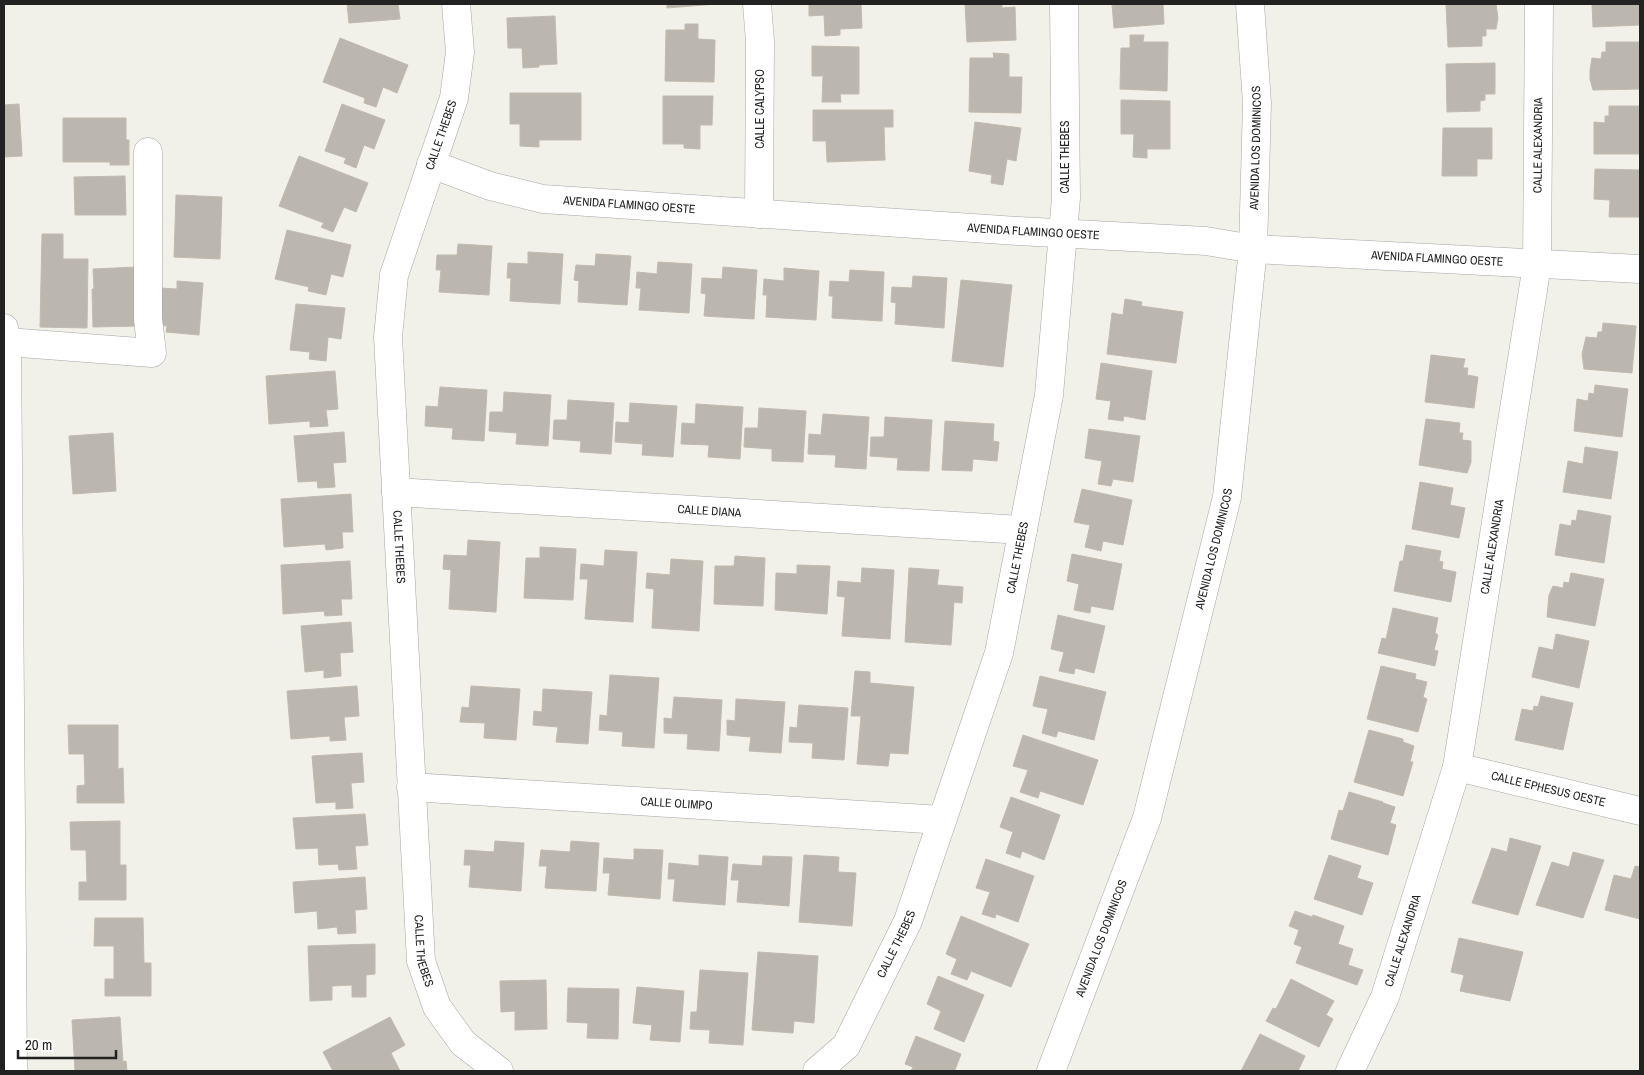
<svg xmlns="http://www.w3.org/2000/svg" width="1644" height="1075" viewBox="0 0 1644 1075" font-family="'Archivo Narrow',sans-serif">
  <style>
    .building { fill: #bbb7af; stroke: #c2baac }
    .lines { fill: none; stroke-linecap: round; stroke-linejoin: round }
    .minor-casing { stroke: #a6a6a6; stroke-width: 29 }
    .minor { stroke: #fff; stroke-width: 28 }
    .labels { text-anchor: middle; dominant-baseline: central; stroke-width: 4; stroke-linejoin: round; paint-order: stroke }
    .street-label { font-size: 12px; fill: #222; stroke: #fff }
  </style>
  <rect width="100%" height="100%" fill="#f1f0e9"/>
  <g class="building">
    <path d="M347,4H398L400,19L349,23Z"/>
    <path d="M667,4H716L667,8Z"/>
    <path d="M809,4H861L862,28L840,29V35L825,36L824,15L809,16Z"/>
    <path d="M965,4H1002V8L1015,7L1016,40L967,42Z"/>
    <path d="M1112,4H1163L1164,24L1114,28Z"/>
    <path d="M1446,4H1496L1498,18L1496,29H1486V36H1482V46L1448,47Z"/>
    <path d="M1592,4H1640V25L1593,27Z"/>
    <path d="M555,16L557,64L539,65V67L523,68L522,48H508L507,18Z"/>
    <path d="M685,24H698V39L715,40L714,82L665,81L666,30H685Z"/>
    <path d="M1130,35H1144L1143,42H1168L1167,91L1120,89L1121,48H1130Z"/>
    <path d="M340,38L408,65L397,93L383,87L376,107L364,103L365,98L323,82Z"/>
    <path d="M1606,42H1640V89L1593,90L1590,79V70L1592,58L1601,59L1602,52H1606Z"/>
    <path d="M812,46L859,47V94H840L841,102H822L823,76H812Z"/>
    <path d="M993,53L1009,54V77H1022L1021,113L969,112L970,58H994Z"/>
    <path d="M1495,63V94H1485V100L1480,101V111L1447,112L1446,64Z"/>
    <path d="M510,93H581V140H539V147L520,146V124H510Z"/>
    <path d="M663,96H713L712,125H700V149L684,148V144H663Z"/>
    <path d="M1121,100L1170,101V149H1147V158L1133,157L1134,134H1121Z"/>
    <path d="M19,104L22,156L4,157V105Z"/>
    <path d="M342,104L385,120L374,149L364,145L356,168L344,163L346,158L325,151Z"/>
    <path d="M1609,106H1640V154H1594V122L1605,123V116H1609Z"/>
    <path d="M813,110H893V127H884L885,160L827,162L826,141H813Z"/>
    <path d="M63,118H126V140H129V165H110V162H63Z"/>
    <path d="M975,122L1021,128L1016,161L1007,159L1003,185L991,183L992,175L969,171Z"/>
    <path d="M1443,128H1492V159H1477V176H1442Z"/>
    <path d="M299,156L368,183L356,212L344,207L333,232L321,227L324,223L279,206Z"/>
    <path d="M1595,169L1640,170V217H1609L1610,200L1594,199Z"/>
    <path d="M125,176L126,215H75L74,177Z"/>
    <path d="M176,195L222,197L220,259L174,257Z"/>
    <path d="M287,230L351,245L343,277L331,274L326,295L308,291L309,287L275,279Z"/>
    <path d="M42,234H63V259H88L87,328L40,327Z"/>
    <path d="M458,244L492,246L489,295L439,292L441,270H436L437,255H457Z"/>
    <path d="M528,252L563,254L560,304L510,301L511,278H507L508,263L528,264Z"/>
    <path d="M596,254L631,256L627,305L578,302L579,281L574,280L576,265L595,266Z"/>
    <path d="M658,262L692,264L689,313L639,310L641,288H636L637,272L657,274Z"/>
    <path d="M136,267L138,326L93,327L92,289H94L93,269Z"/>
    <path d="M723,267L757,270L754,319L704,316L706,294L701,293L702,278L722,279Z"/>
    <path d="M784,268L819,271L816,320L766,317L767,295H763L764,279L784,281Z"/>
    <path d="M850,270L884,272L882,321L832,318L833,296H829L830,281L849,282Z"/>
    <path d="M913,276L947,278L944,328L895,324L896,303L891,302L892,287L912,288Z"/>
    <path d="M961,280L1012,285L1003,367L952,361Z"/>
    <path d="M177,281L203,283L199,335L166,332L167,326L157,325L160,288L177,289Z"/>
    <path d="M1125,299L1142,302L1141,306L1183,312L1176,363L1107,354L1112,313L1123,315Z"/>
    <path d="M296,304L345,308L341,339L328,337L326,361L309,359L310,352L290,350Z"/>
    <path d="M1603,323L1636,326L1632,373L1584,369L1582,354L1586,337L1597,338L1598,332H1602Z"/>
    <path d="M1431,355L1465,359L1463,368H1468L1467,375L1478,377L1474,408L1425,402Z"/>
    <path d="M1101,363L1152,371L1145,420L1124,416L1123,421L1108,419L1111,401L1096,399Z"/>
    <path d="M335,371L338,409L326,410L328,426L310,427V421L269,424L266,376Z"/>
    <path d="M1595,385L1628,389L1622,437L1574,431L1577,399L1588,401L1589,393L1594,394Z"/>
    <path d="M440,387L487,390L484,441L452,439L453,428L425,426L426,406L438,407Z"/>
    <path d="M504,392L551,395L548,446L516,444L517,433L489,431L490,412H503Z"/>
    <path d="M568,400L614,403L611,454L580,452L581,441L553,439L554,420H567Z"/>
    <path d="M630,403L677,406L673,457L642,455L643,444L615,442L616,422L629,423Z"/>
    <path d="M696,404L743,407L740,459L708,457L709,445L681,444L682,423L695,424Z"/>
    <path d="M759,408L806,411L803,462L772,461V449L744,447L745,428H758Z"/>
    <path d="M823,414L869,417L866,469L835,467L836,455L808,454L809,434L821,435Z"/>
    <path d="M885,417L932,420L929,471L897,470L898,458L870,456L871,437H884Z"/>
    <path d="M1426,419L1460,423L1459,433H1463L1462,440L1471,441V462L1467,473L1419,465Z"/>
    <path d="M945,421L994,424L993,441L999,442L997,461L973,459L972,471L942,470Z"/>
    <path d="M1089,429L1140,436L1133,482L1113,479L1111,486L1098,484L1102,461L1085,458Z"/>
    <path d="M344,432L346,462L333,463L335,487L318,488L317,481L298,482L294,436Z"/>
    <path d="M113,433L116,491L73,494L69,436Z"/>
    <path d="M1585,447L1618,452L1611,499L1563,492L1568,461L1583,464Z"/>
    <path d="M1420,482L1453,488L1450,505L1465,508L1459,538L1412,529Z"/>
    <path d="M1082,489L1132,500L1123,545L1103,541L1101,551L1085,547L1090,525L1074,522Z"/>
    <path d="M351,494L353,532H342L343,548L326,550L325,544L284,547L281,499Z"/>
    <path d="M1578,510L1611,516L1604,563L1555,555L1560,524L1571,526L1572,520L1576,521Z"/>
    <path d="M468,540L500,542L496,612L449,609L451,570L443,569L444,555L467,556Z"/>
    <path d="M1406,545L1441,551L1439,561L1443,562L1442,569L1456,572L1451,602L1394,591L1400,561H1403Z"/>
    <path d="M540,547L576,549L573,600L524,598L526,558H540Z"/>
    <path d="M605,550L637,552L633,622L585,619L588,579H580L581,564L604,566Z"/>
    <path d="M1072,554L1122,564L1113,610L1091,606L1090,613L1074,610L1079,584L1067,581Z"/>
    <path d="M735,556L765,558L763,606L714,604L715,566H734Z"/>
    <path d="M671,559L703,561L699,631L652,628L654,589L646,588L647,573L670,575Z"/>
    <path d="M350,561L352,599H341L342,615L325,616L324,611L283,614L281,565Z"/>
    <path d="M797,565L830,566L827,614L775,610L776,573L797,574Z"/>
    <path d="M862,568L894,570L890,639L842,636L845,597L837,596L838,581L861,583Z"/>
    <path d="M909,568L939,570L937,585L963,587L962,603L954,602L951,645L905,642Z"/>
    <path d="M1571,573L1604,579L1595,626L1547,617L1549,595L1553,586L1563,588L1564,582L1569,583Z"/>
    <path d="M1393,608L1438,618L1435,633L1438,635L1434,650L1438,651L1435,666L1378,653L1382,638L1386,639Z"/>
    <path d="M1058,615L1105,626L1094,673L1075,668L1074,674L1059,671L1064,652L1051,649Z"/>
    <path d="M351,622L353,652L340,653L341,676L324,678V670L305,672L301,626Z"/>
    <path d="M1556,634L1589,641L1579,688L1532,677L1539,647L1553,650Z"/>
    <path d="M1381,666L1416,674L1415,679L1427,682L1423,697L1427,699L1418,732L1367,719Z"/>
    <path d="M855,671L870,672V683L914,687L908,754L890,753L888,766L857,764L861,716H851Z"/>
    <path d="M610,675L659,678L654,748L622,746L623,732L599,730L600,715L607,716Z"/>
    <path d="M1040,676L1106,692L1094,740L1058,731L1056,737L1042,733L1048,709L1033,706Z"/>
    <path d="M357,686L359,716L344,717L346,740L330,741V736L291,739L287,691Z"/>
    <path d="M471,686L520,689L516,740L484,738L485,723L460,722L462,707L469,708Z"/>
    <path d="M543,689L592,692L588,744L556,742L558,727L533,725L534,711L542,712Z"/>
    <path d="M1541,696L1573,703L1563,750L1515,740L1522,709L1533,711L1534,706L1538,707Z"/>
    <path d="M674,697L722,700L719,751L687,749L688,734L664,733V718L672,719Z"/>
    <path d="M736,699L785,702L781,753L749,751L751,737L727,735V720L735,721Z"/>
    <path d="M799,705L848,708L844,760L812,758L813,743L789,742L790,727L797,728Z"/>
    <path d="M68,725H118V769L123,768L124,803H77V786L85,785L84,754H69Z"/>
    <path d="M1369,730L1403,739V742L1414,746L1410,762H1413L1403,796L1354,782Z"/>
    <path d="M1023,735L1098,760L1083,805L1040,791L1038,798L1020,792L1028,770L1013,766Z"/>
    <path d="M362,753L364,782L351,783L353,808L336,809V802L316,803L312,756Z"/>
    <path d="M1349,792L1383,802V803L1395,807L1390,823L1396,825L1388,855L1331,839L1339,810L1343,811Z"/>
    <path d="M1011,797L1060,815L1044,860L1022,851L1020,858L1006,853L1013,832L1000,827Z"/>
    <path d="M365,814L368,845L355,846L357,869L339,870L338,864L319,865L318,848L296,849L293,818Z"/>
    <path d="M120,821V865H126V900H79V882H87L86,850H71L70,822Z"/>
    <path d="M1510,838L1541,846L1518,915L1472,903L1492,848L1507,852Z"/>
    <path d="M495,841L524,843L521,891L469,887L471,865H464L465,850L494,852Z"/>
    <path d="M571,841L599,843L596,891L545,888L547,866H539L541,850L570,852Z"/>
    <path d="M634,849L663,850L660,899L608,895L610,873H603L604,858L634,860Z"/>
    <path d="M1573,852L1604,860L1583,918L1536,905L1552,862L1569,867Z"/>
    <path d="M699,855L728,857L725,905L673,901L675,879H668L669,863L699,866Z"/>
    <path d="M804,855L839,857L838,872L856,873L852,926L799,922Z"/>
    <path d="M1329,855L1361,866L1357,878L1373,883L1362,915L1314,899Z"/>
    <path d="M763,856L792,857L789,906L737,902L739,880H731L733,864L762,866Z"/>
    <path d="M986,859L1034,876L1018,922L996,914L995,918L982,914L990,892L976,888Z"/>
    <path d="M1635,866L1640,867V919L1605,910L1614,875L1631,879Z"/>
    <path d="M365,877L367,909L355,910L356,933L338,934L337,927L318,929L317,911L295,913L293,882Z"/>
    <path d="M1295,911L1312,917L1313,915L1344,926L1338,944L1353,949L1348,965L1363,970L1357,985L1296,963L1302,947L1294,944L1299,930L1289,926Z"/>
    <path d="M961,916L1029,944L1011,987L971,971L967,980L951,974L957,959L946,954Z"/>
    <path d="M95,918H143L144,963H151V996H105V979H114V946H94Z"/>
    <path d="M1459,938L1523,952L1510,1001L1460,991L1464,975L1451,972Z"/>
    <path d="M375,944V974L366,975V997H352V985L332,986V1000L310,1001L308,946Z"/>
    <path d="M758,952L818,956L814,1023L794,1021L793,1033L752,1030Z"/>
    <path d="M700,970L748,973L743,1045L709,1043L710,1030L690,1029L691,1012H697Z"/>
    <path d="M938,976L984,995L964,1042L934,1029L941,1011L927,1004Z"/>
    <path d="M1291,979L1334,1001L1326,1015L1333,1019L1319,1047L1266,1021L1273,1008L1276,1009Z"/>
    <path d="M546,980L547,1029L515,1030V1011L501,1012L500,981Z"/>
    <path d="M637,987L684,991L680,1042L650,1040L652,1025L633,1023Z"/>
    <path d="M568,988L619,989L618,1039L587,1038L588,1023L567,1022Z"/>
    <path d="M120,1017L123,1062L126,1061L127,1071H75L72,1020Z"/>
    <path d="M390,1017L405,1045L391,1053L400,1071H333L323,1052Z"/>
    <path d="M1260,1034L1305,1056L1298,1071H1241Z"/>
    <path d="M916,1036L961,1054L955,1070L958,1071H911L913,1067L905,1064Z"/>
  </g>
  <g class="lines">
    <defs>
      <g id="minor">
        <path id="s1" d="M456,4L460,52L454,98L394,275L388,337L421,961L437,1007L463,1043L499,1071"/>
        <path d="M757,4L760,41L759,214"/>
        <path id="s2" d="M431,164L490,186L543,199L1018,231L1206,241L1253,249L1640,269"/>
        <path d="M4,328L7,342L13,1071"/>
        <path d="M7,342L152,353L148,319V152"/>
        <path id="s3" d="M396,492L1023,530"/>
        <path id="s4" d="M1457,767L1640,811"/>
        <path id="s5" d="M411,787L942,820"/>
        <path id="s6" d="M817,1071L846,1046L908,921L999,653L1049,395L1066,198L1064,4"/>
        <path id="s7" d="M1051,1071L1147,818L1227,497L1253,249L1257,103L1250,4"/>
        <path id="s8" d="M1350,1071L1385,997L1457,767L1537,265L1539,4"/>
      </g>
    </defs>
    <use href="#minor" class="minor-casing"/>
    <use href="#minor" class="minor"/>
  </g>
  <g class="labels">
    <g class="street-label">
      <text transform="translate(760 109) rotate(-90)">CALLE CALYPSO</text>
      <text transform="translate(441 135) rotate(-71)">CALLE THEBES</text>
      <text stroke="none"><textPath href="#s8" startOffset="951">CALLE ALEXANDRIA</textPath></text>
      <text stroke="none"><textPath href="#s7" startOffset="952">AVENIDA LOS DOMINICOS</textPath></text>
      <text transform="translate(1065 157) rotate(-90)">CALLE THEBES</text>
      <text stroke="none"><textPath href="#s2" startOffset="204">AVENIDA FLAMINGO OESTE</textPath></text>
      <text stroke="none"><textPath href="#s2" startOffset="609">AVENIDA FLAMINGO OESTE</textPath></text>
      <text stroke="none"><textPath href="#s2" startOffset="1014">AVENIDA FLAMINGO OESTE</textPath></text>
      <text stroke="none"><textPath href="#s3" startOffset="314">CALLE DIANA</textPath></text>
      <text stroke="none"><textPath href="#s8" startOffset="546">CALLE ALEXANDRIA</textPath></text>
      <text stroke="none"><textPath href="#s1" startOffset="554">CALLE THEBES</textPath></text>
      <text stroke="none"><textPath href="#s7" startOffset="548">AVENIDA LOS DOMINICOS</textPath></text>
      <text stroke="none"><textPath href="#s6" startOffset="558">CALLE THEBES</textPath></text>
      <text stroke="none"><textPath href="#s4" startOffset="94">CALLE EPHESUS OESTE</textPath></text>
      <text stroke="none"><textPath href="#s5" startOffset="266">CALLE OLIMPO</textPath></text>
      <text stroke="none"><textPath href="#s7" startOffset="142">AVENIDA LOS DOMINICOS</textPath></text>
      <text stroke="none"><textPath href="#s8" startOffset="141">CALLE ALEXANDRIA</textPath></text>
      <text stroke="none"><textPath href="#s6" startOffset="152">CALLE THEBES</textPath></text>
      <text stroke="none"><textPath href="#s1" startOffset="959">CALLE THEBES</textPath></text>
    </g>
  </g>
  <rect width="1644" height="1075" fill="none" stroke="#222222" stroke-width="10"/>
  <path d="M18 1050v8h98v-8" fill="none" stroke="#222222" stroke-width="2.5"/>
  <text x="25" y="1050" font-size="15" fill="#222222" stroke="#ffffff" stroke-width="4" paint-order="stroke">20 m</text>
</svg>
